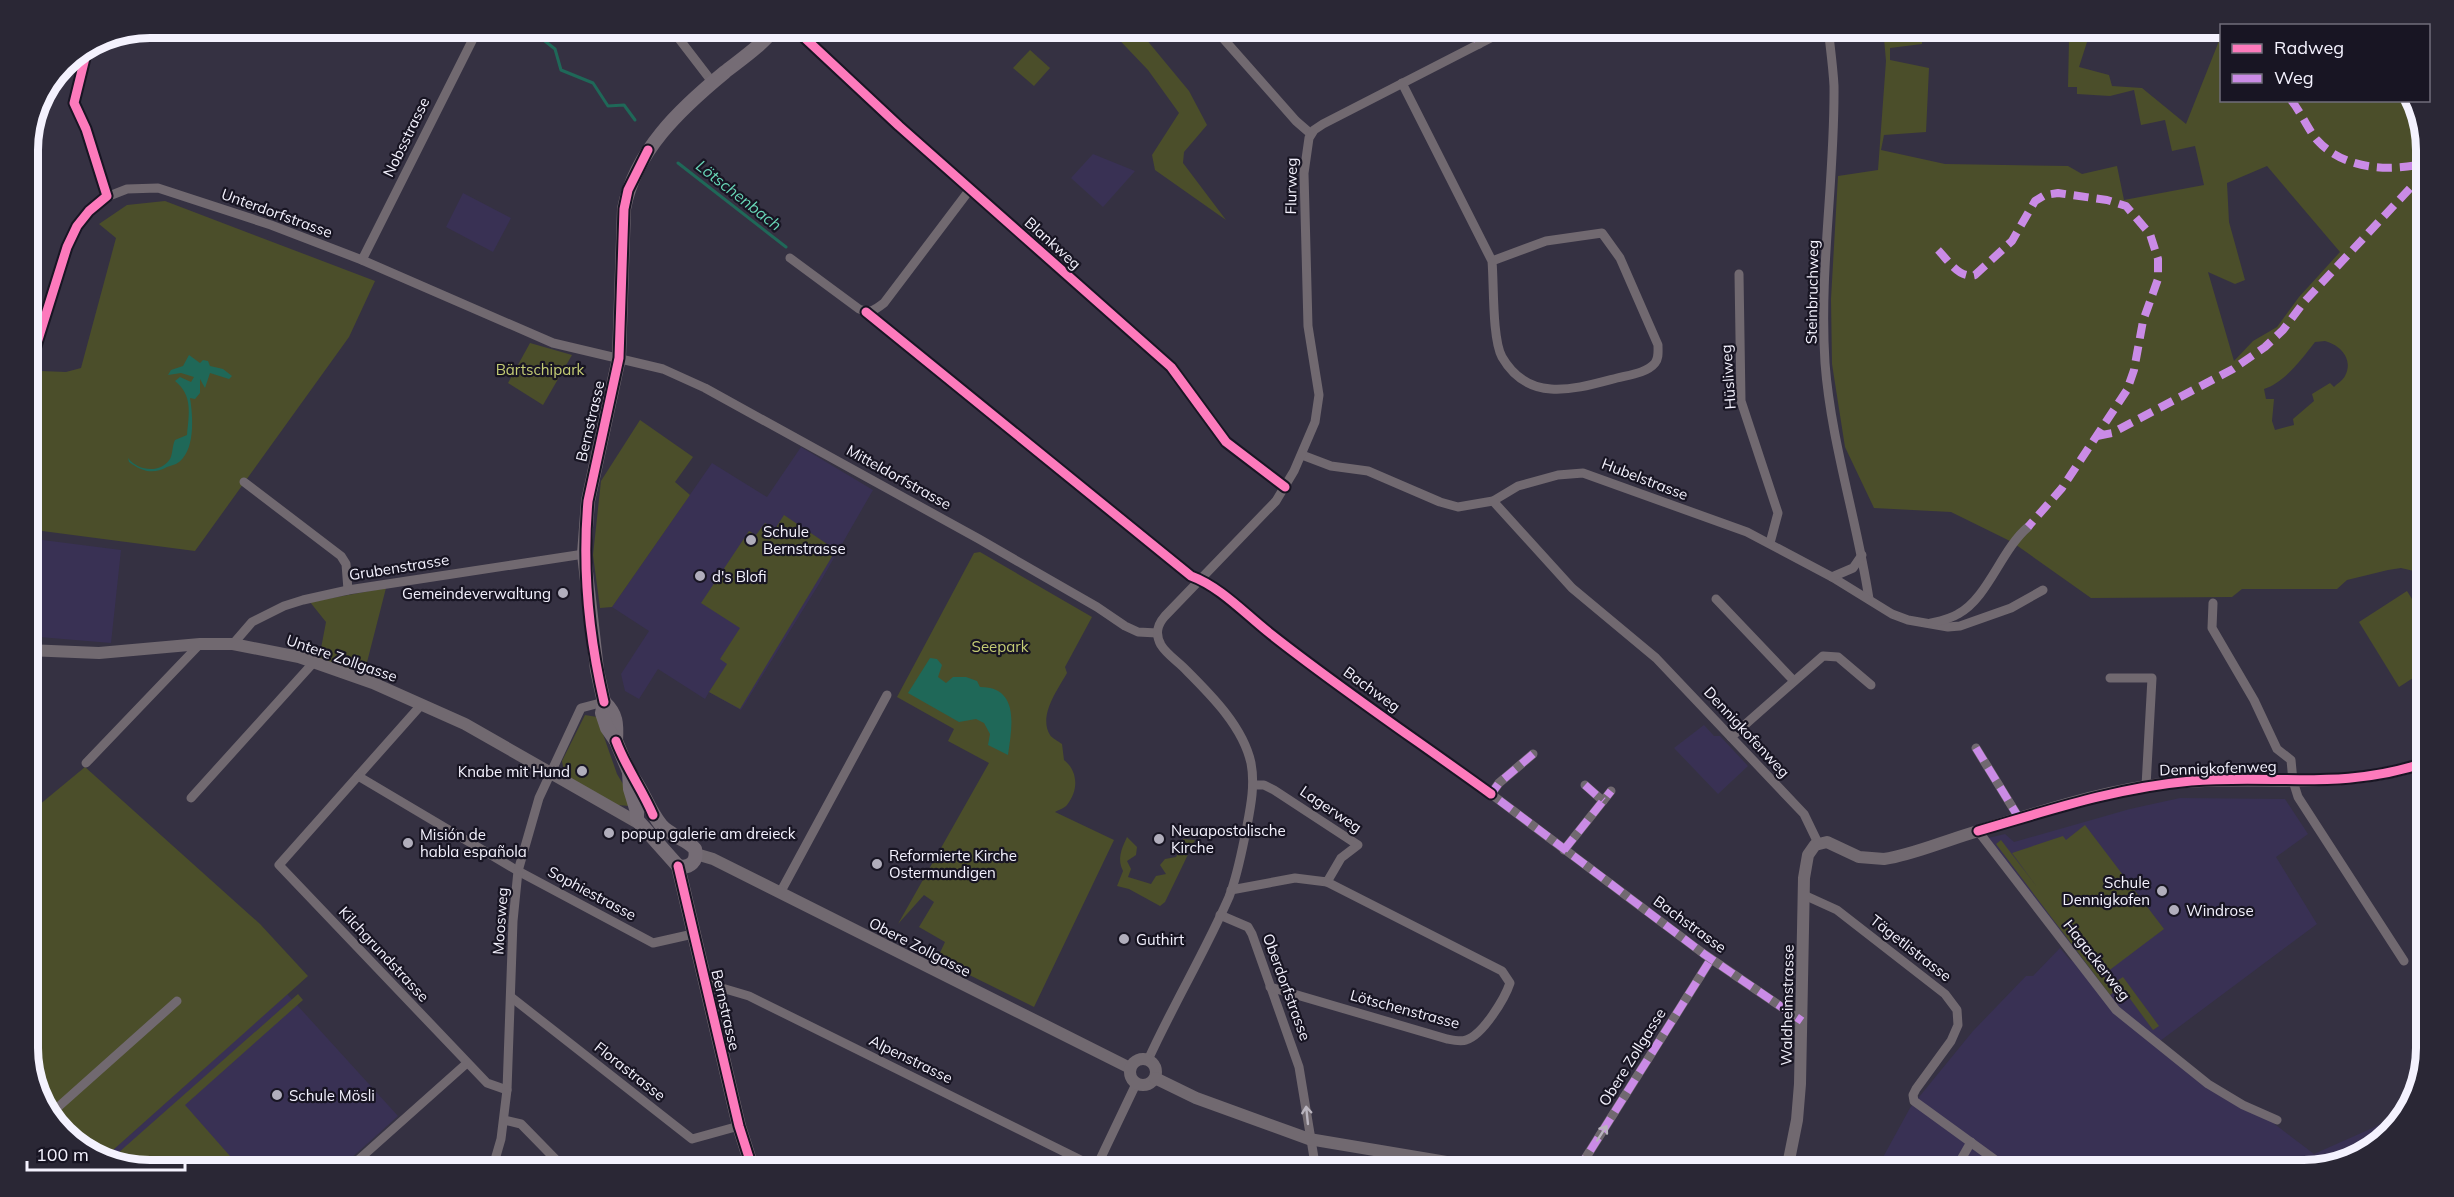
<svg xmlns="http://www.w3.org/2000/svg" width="2454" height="1197" viewBox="0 0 2454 1197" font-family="Mulish,sans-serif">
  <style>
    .built { fill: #393154 }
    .green { fill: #4b4e2a; fill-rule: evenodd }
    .water { fill: #1f6858 }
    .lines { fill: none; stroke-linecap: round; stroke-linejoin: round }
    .stream { stroke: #1f6858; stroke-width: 3 }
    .minor { stroke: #716970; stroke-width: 9 }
    .tertiary { stroke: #716970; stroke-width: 12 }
    .secondary { stroke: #756c75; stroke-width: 14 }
    .rail { stroke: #716d78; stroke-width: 3; stroke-dasharray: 10 10; stroke-linecap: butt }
    .quiet { stroke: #ca8be6; stroke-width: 8; stroke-dasharray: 15 8; stroke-linecap: butt }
    .cycleway-casing { stroke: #181523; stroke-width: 13 }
    .cycleway { stroke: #fd7abc; stroke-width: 9 }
    .oneway { stroke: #b9b4be }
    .poi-dot { fill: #b1aebc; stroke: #181523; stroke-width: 2 }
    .labels { text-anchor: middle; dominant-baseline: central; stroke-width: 4.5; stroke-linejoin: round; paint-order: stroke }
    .street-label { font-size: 15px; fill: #f4f2fe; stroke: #181523 }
    .park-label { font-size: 15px; fill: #c5cd75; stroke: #181523 }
    .poi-label { font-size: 15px; fill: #f4f2fe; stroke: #181523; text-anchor: start }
    .water-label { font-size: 16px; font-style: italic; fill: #69d8b9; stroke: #181523 }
    .rim { fill: none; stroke: #f4f2fe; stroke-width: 8 }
  </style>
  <rect width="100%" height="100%" fill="#353142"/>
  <g class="built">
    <path d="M1093,154L1135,171L1103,207L1071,178Z"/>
    <path d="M463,193L511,218L493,252L446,227Z"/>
    <path d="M801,447L873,490L819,584L741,710L709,692L705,699L658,669L639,699L625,691L621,674L649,631L612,607L712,463L767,497Z"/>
    <path d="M27,538L121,550L111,643L27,636Z"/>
    <path d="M1704,725L1714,736H1720L1748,766L1718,794L1674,748Z"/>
    <path d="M2180,798L2285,799L2308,834L2276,857L2317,924L2160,1041L2121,1012L1988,838L2005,834L2014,842L2130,809Z"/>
    <path d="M2060,948L2070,960L2075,961L2110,1008L2161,1048L2264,1116L2314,1154L2377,1126L2414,1101L2372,1150L2305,1170H1876L1910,1108L1973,1031L2026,976H2033Z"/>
    <path d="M287,994L398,1116L338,1170H150L103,1159Z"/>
  </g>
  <g class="green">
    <path d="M1107,27H1136L1189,91L1207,125L1184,152L1183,163L1226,220L1155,170L1152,155L1179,113L1148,70Z"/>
    <path d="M1883,27H1922V44L1890,48V60L1929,68L1926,132L1884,135L1881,150L1945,164L2068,166L2082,174L2117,166L2124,200L2204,185L2195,146L2172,151L2165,120L2141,125L2134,90L2110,96L2077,94V87H2068L2069,40L2044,38V27H2072L2087,42L2079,67L2109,75L2112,86L2142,88L2186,124L2221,36L2222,100L2413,101L2427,142V574L2401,568L2388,570L2347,580L2337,589H2242L2232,597L2091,598L2012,542L1951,512L1874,508L1845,447L1832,364L1831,299L1838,176L1878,170L1886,61ZM2267,166L2340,252L2299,297L2277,327L2253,341L2234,361L2208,272L2235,284L2245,280L2229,222L2227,183ZM2325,341C2340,345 2354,359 2345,376C2343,380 2337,384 2334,387L2330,383L2312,394L2314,401L2293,419L2294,425L2275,430L2272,421L2274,399H2266L2264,389C2285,382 2301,360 2315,342Z"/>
    <path d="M1030,50L1050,68L1034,86L1013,68Z"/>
    <path d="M165,201L375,281L349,337L195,551L27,529V413L41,371L66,372L81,368L116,238L99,224L127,205Z"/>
    <path d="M530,343L572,355L543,405L508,383Z"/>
    <path d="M640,420L693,457L675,482L690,495L612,607L600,608L593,555L601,481Z"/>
    <path d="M784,515L836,550L740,709L709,692L727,664L720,659L740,628L701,603L749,531L756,535L765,523L775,529Z"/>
    <path d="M980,552L1092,617L1065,667L1067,673C1058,689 1038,716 1050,735C1052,738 1058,741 1062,744L1064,760C1078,771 1079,790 1067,805C1065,808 1058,810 1055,812L1114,840L1034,1007L937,959L945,942L919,927L934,902L924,895L898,924L989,763L948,741L954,729L897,697L974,553Z"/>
    <path d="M386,588L364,674L319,659L326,622L310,602Z"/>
    <path d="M2407,591L2427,623V669L2399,687L2359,622Z"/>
    <path d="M585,715L597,717L617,774L626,789L629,806L618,805L568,777L564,772L562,761Z"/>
    <path d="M85,767L260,924L308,976L103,1159L96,1157L48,1116L27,1056V815Z"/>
    <path d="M2085,825L2164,929L2103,975L2115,991L2110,995L1996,844L2001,840L2037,887L2012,853L2063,836L2066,840Z"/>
    <path d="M1127,837L1137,847L1136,855L1127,861L1131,869L1128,877L1151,884L1156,876L1166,874L1160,865L1165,859L1176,857L1182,846L1183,839L1195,840L1165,902L1160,906L1129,889L1117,886L1123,871C1117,859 1121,850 1127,837Z"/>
    <path d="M2123,977L2159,1026L2153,1030L2117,981Z"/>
    <path d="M298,994L303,1000L185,1105L237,1164L230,1170H150L109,1161Z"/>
  </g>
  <g class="water">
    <path d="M189,355L200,363L203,360L208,361L210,366L223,369L232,376L229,379L210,373L205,388L200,379V393L195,399L190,398C193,416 196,453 176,464C173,465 170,466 167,467C153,475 141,471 129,462L128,458C138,471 160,474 170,459C173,453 172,446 175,440L187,435C189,414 193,395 175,381L180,377L191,382L194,377L181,373L168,375L171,370L183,366Z"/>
    <path d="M930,658L937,659L942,665L938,677L946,683L953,677H966L977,681L980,687C1020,687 1012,727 1008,755L988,745L990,734L984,723L976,719L959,722L908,693Z"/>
  </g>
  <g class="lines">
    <g class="stream">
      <path d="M527,27L555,49L561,70L593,83L608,106L624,105L635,120"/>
      <path d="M678,163L786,247"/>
    </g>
    <g class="minor">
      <path d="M670,27L713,83"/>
      <path d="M793,27L899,126L1171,367L1226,442L1285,487"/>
      <path d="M1213,27L1296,121L1311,134"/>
      <path d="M1472,27L1479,44"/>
      <path d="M1828,27C1830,46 1833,66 1834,86C1835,178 1819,270 1825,363C1831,442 1857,520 1869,599"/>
      <path d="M1402,83L1492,261L1546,241L1602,233L1620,258L1658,345C1658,352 1659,358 1655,363C1647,373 1629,375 1617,378C1575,389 1529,404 1502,357C1492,339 1494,283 1492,261"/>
      <path d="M790,258L859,309C870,314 875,310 884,303L971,188"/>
      <path d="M362,260L479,27"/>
      <path d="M1739,274L1741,401L1778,513L1770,543"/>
      <path d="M27,375L67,247L77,226L104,198L127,189L158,188L271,225L362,260L553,343L663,369L705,388L979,539L1097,607L1125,626L1138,632L1157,633"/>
      <path d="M1302,455L1331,466L1368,471L1440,502L1458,507L1493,501L1518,486L1558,475L1583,473L1747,532L1832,577L1892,614L1908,620L1948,627L1960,626L2011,608L2043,590"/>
      <path d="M244,482L341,556L346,564L348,590"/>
      <path d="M1493,501L1572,588L1656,658L1804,814L1818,843"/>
      <path d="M1832,577L1853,568L1862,555"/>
      <path d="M1716,599L1794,681"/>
      <path d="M2213,603L2212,628L2254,700L2277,749L2291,760L2293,781L2298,797L2404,961"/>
      <path d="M1931,623C1940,621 1950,619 1958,614C1988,598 2001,550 2028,527"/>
      <path d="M233,644L252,622L284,606L303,600L348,590L584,554"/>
      <path d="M2110,678H2152L2146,786"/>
      <path d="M422,704L279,865L487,1083L507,1090"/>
      <path d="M1731,737L1823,656L1838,657L1871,685"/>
      <path d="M1976,748L2019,818"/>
      <path d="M1533,754L1499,783L1491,794L1704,954L1802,1021"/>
      <path d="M86,763L200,644"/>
      <path d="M358,776L518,871L653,943L693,934"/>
      <path d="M1585,785L1603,801"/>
      <path d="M191,798L314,662"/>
      <path d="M1978,831L2116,1010L2208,1084L2243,1105L2277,1120"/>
      <path d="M1564,850L1611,791"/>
      <path d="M1231,890L1295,878L1327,882L1341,858L1358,845L1274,790L1264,785H1253"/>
      <path d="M780,893L887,695"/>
      <path d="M1804,895L1837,910L1945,994L1957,1010L1958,1025L1951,1041L1916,1089L1913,1095L1914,1101L2009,1170"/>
      <path d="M1220,915L1248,927L1252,934L1299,1067L1316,1170"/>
      <path d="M705,983L749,996L1101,1170"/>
      <path d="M1270,987L1447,1039C1452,1040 1461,1042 1466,1040C1483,1035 1505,998 1510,983L1502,971L1327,882"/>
      <path d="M511,997L692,1139L739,1126"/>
      <path d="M1148,1060C1173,1005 1205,952 1229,897C1238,874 1242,850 1247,826C1251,805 1255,784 1251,763C1243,727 1212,696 1187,671C1179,662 1167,655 1161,645C1155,634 1157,625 1165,616L1276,501L1294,471L1315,422L1319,395L1308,326L1304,173L1309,138L1314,130L1323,124L1512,27"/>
      <path d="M48,1116L177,1001"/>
      <path d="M504,1120L521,1124L566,1170"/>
      <path d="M347,1170L467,1063"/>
      <path d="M414,1170L421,1167L428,1170"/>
      <path d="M492,1170L501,1139L507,1090L513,921L518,871L539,798L581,708L604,702"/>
      <path d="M1095,1170L1136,1084"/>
      <path d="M1578,1170L1711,959"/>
      <path d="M1955,1170L1971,1142"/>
    </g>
    <g class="tertiary">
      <path d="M27,650L99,653L200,644H233L299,657L373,683L465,724L640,824"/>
      <path d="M696,854L713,859L1130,1068"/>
      <circle cx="1143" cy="1072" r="13"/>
      <path d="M1155,1078L1196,1098L1309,1139L1494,1170"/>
      <path d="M1787,1170L1797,1120L1800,1084L1804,878L1808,855L1815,845L1827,842L1859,857L1884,859C1910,855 1934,845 1959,837C2021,818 2083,796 2147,786C2243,771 2333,795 2427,762"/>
    </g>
    <g class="secondary">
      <path d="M604,702C617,714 617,724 616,741"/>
      <path d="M629,772C643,788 647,808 661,825C670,836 687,839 695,849C698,861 690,869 678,866"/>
      <path d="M753,1170L739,1126L678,866L637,820V812L630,789L629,772L616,741L607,728L602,713L604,702L597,670L584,554L588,501L619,358L624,209C635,151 680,109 725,72C743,58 762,45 776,27"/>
    </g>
    <path class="rail" d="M2322,1165L2386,1134"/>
    <g class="quiet">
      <path d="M1472,27L1479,44"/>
      <path d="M2211,27L2222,36"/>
      <path d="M2291,100C2301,112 2307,128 2317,140C2344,170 2390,172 2427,163"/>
      <path d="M1938,250C1948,260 1959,279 1975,275L2012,241L2035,201L2045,195L2058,193L2107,200L2126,206L2150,234L2158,259V279L2143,321L2134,370L2127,390L2062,488L2028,527"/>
      <path d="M2097,436L2112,433L2233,369L2265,347L2283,330L2304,302L2427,170"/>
      <path d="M1976,748L2019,818"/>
      <path d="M1533,754L1499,783L1491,794L1704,954L1802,1021"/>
      <path d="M1585,785L1603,801"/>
      <path d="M1564,850L1611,791"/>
      <path d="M1578,1170L1711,959"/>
    </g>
    <defs>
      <g id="cycleway">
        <path d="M793,27L899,126L1171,367L1226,442L1285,487"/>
        <path d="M866,312L1191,576C1221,587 1246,615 1272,635C1343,691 1418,741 1491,794"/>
        <path d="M27,375L67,247L77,226L89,211L107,196L86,129L74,103L88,46"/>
        <path d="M604,702C589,637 582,568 588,501L619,358L624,209L628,190L648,150"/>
        <path d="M616,741C626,768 642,789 653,815"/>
        <path d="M1978,831C2050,810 2115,788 2191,781C2276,774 2343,791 2427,762"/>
        <path d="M678,866L739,1126L753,1170"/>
      </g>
    </defs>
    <use href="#cycleway" class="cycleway-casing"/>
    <use href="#cycleway" class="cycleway"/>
  </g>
  <defs><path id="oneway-shaft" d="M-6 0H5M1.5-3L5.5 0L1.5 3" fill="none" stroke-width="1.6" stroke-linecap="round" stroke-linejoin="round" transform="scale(1.5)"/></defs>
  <g class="oneway">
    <use href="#oneway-shaft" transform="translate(1307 1115) rotate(-96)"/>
    <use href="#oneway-shaft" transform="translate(1602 1133) rotate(-57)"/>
  </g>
  <g class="poi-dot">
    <circle cx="751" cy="540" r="6"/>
    <circle cx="700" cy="576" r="6"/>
    <circle cx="563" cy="593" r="6"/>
    <circle cx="582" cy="771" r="6"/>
    <circle cx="609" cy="833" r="6"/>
    <circle cx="1159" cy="839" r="6"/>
    <circle cx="408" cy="843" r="6"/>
    <circle cx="877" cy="864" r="6"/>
    <circle cx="2162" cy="891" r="6"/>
    <circle cx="2174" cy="910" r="6"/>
    <circle cx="1124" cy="939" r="6"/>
    <circle cx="277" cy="1095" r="6"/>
  </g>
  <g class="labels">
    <g class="street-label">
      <text transform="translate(406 137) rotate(-64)">Nobsstrasse</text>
      <text transform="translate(1291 186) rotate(-89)">Flurweg</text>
      <text transform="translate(277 213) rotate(20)">Unterdorfstrasse</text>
      <text transform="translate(1053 243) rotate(42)">Blankweg</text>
      <text transform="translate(1812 292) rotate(-89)">Steinbruchweg</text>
      <text transform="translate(1728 377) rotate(-94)">Hüsliweg</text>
      <text transform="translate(590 421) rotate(-77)">Bernstrasse</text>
      <text transform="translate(899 477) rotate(29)">Mitteldorfstrasse</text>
      <text transform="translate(1645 479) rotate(21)">Hubelstrasse</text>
      <text transform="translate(399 567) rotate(-9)">Grubenstrasse</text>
      <text transform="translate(342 658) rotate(19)">Untere Zollgasse</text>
      <text transform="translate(1372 689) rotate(36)">Bachweg</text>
      <text transform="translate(1747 732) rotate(47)">Dennigkofenweg</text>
      <text transform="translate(2218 768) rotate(-2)">Dennigkofenweg</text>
      <text transform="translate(1331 809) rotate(34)">Lagerweg</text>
      <text transform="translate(592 893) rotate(28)">Sophiestrasse</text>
      <text transform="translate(500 921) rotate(-86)">Moosweg</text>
      <text transform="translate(1690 924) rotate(36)">Bachstrasse</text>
      <text transform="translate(920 947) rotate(27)">Obere Zollgasse</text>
      <text transform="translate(1911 948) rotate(38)">Tägetlistrasse</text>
      <text transform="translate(384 954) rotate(47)">Kilchgrundstrasse</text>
      <text transform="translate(2097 960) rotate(52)">Hagackerweg</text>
      <text transform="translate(1287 987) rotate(70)">Oberdorfstrasse</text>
      <text transform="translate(1787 1005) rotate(-89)">Waldheimstrasse</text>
      <text transform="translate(1405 1009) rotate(15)">Lötschenstrasse</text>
      <text transform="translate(726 1010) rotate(77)">Bernstrasse</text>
      <text transform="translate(1632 1057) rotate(-58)">Obere Zollgasse</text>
      <text transform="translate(911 1059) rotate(26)">Alpenstrasse</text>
      <text transform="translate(630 1071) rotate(38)">Florastrasse</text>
    </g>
    <g class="park-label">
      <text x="540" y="369">Bärtschipark</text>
      <text x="1000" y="646">Seepark</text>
    </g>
    <g class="poi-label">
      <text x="763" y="531">Schule<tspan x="763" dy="17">Bernstrasse</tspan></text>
      <text x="712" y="576">d's Blofi</text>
      <text x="551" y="593" text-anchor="end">Gemeindeverwaltung</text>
      <text x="570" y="771" text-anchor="end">Knabe mit Hund</text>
      <text x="1171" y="830">Neuapostolische<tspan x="1171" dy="17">Kirche</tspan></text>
      <text x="621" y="833">popup galerie am dreieck</text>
      <text x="420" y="834">Misión de<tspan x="420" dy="17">habla española</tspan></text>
      <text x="889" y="855">Reformierte Kirche<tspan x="889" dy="17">Ostermundigen</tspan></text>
      <text x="2150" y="882" text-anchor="end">Schule<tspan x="2150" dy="17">Dennigkofen</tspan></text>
      <text x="2186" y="910">Windrose</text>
      <text x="1136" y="939">Guthirt</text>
      <text x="289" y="1095">Schule Mösli</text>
    </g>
    <g class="water-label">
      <text transform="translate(739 195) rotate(38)">Lötschenbach</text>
    </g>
  </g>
  <path d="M0 0H2454V1197H0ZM150 38H2304A112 112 0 0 1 2416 150V1048A112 112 0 0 1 2304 1160H150A112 112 0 0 1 38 1048V150A112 112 0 0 1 150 38Z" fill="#2a2735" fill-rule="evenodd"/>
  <path class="rim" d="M150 38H2304A112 112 0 0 1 2416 150V1048A112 112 0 0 1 2304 1160H150A112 112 0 0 1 38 1048V150A112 112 0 0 1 150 38Z"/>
  <rect x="2220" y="24" width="210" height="78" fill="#181523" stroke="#706d7b" stroke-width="1.5"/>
  <rect x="2232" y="44" width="30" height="9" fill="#fd7abc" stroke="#706d7b" stroke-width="1.5"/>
  <text x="2274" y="54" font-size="18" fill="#f4f2fe">Radweg</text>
  <rect x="2232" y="74" width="30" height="9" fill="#ca8be6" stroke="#706d7b" stroke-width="1.5"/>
  <text x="2274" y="84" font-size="18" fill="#f4f2fe">Weg</text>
  <path d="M27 1161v9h158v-9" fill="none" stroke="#f4f2fe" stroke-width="3"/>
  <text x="36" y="1161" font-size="18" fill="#f4f2fe" stroke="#181523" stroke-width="4.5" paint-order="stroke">100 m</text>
</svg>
